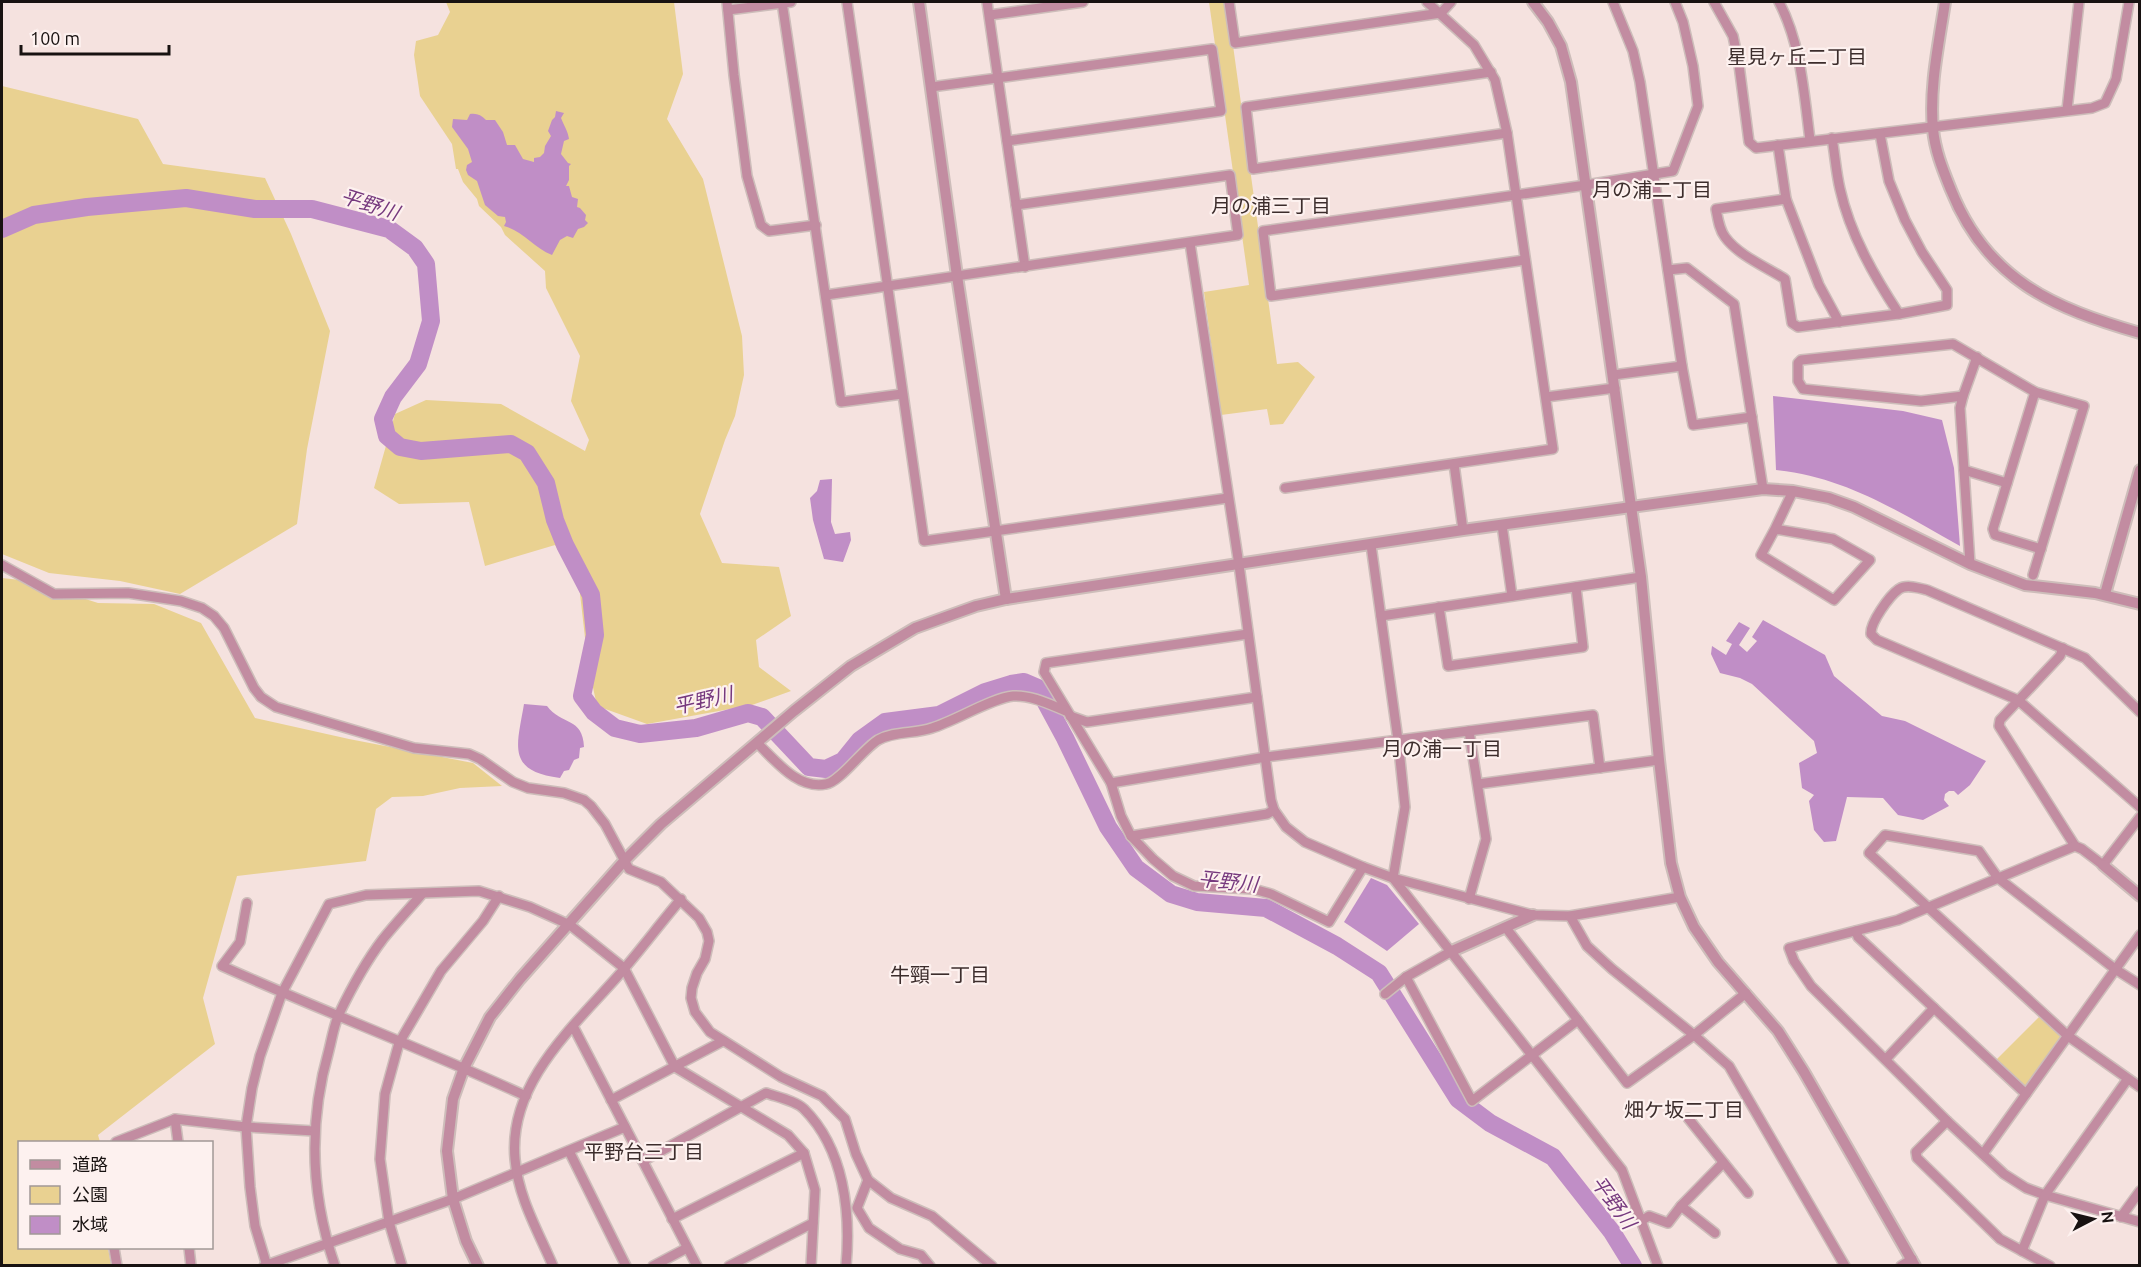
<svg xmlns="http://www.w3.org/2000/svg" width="2141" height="1267" viewBox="0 0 2141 1267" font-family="Ubuntu,'Noto Sans JP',sans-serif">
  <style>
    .green { fill: #e9d191 }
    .water { fill: #c08ec6 }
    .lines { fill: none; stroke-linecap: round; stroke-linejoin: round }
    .river { stroke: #c08ec6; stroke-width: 18 }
    .minor-casing { stroke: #cdbdba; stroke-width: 12 }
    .tertiary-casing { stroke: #cdbdba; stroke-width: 14 }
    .minor { stroke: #c28ca1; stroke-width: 9 }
    .tertiary { stroke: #c28ca1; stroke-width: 10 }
    .labels { text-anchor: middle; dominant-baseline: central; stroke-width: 4.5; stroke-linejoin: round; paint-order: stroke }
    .neighbourhood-label { font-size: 20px; fill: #3c2d2c; stroke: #fdf1ef }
    .water-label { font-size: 20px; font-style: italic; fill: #76397e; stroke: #fdf1ef }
  </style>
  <rect width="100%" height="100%" fill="#f5e2df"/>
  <g class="green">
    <path d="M446,2H674L683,74L667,119L703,179L742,336L744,375L735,416L725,440L700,514L722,563L779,567L791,616L756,640L759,667L791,691L752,705L647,724L597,706L588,664L579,585L555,545L485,566L469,502L399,504L374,488L395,414L426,400L501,404L585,451L589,440L571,401L580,356L546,288L545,271L505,235L501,227L479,206L477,199L463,182L458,169H456L452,144L420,96L414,55L416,41L438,35L450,12Z"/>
    <path d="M1209,2H1227L1277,364L1298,362L1315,377L1283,424L1270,425L1267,409L1221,415L1204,292L1249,285Z"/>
    <path d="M2,86L138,119L163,164L265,178L291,234L330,331L307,449L297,524L180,594L120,581L49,573L2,554Z"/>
    <path d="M2,578L29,581L98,603L154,604L201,623L255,718L349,739L473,763L502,786L460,788L423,796L392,797L376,809L366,861L237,876L203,998L215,1044L98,1135L100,1142H20V1248H108L111,1265H2Z"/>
    <path d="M2039,1017L2063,1038L2027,1085H2023L1996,1060Z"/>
  </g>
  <g class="water">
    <path d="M556,111L564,113L561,118C564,126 568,131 569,139L564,141L561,154L568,163L571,164L569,166V180L566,186H569L572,197L578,199L577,207L580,208L586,215L585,220L588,223L584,227L578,229L573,238L567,236L560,240L552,255C534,248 523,231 504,226L506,222L505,217L498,216L485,205L477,181L468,175L466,170L467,165L472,162L468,149L452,127L453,119L467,120L470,114C477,113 481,115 486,120H495L503,132L507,145H515L523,159L534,162V158L540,157L544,153L545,146L551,136L548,131L552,120L555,117Z"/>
    <path d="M1773,396L1903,411L1942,420L1954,468L1960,546C1899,512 1846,477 1776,470Z"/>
    <path d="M832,479L831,522L835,534L850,532L851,540L843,562L824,559L813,520L810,498L817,491L820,480Z"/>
    <path d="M1763,620L1825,655L1834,676L1882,716L1905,721L1986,761L1970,785L1958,795L1954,791H1949L1945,794L1944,800L1949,806L1923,820L1898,815L1883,798L1847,797L1836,841L1824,842L1814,830L1809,801L1814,795L1802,788L1799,763L1817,753L1814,741L1752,684L1740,678L1720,673L1711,654L1712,646L1726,655L1732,644L1726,641L1739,622L1750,628L1739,645L1747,652L1757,641L1752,637Z"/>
    <path d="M524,704L547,706C561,725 583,717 584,747L580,748L579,758L574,760L569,770L564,771L560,778C506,771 517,746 524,704Z"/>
    <path d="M1371,878L1387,885L1419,924L1387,951L1344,922Z"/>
  </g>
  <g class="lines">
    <path class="river" d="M2,229L34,215L87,207L186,198L255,209H312L389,229L415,248L426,264L431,321L418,364L393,397L383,419L387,436L400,447L421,451L511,444L527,453L546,483L555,520L565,545L591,595L595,635L582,696L594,712L615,728L640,734L696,728L748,713L762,717L809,767L826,769L843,761L860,740L885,722L939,715L985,692L1011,684L1024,682L1038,688L1065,738L1108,827L1136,868L1171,894L1197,902L1266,908L1337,946L1379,973L1458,1099L1490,1123L1553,1157L1612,1232L1633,1266"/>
    <defs>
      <g id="minor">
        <path d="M727,2L734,75L747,176L761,225L769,231L816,225"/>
        <path d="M782,2L841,402L902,394"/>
        <path d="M847,2L924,541L1228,498"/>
        <path d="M987,2L1025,267"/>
        <path d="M1229,2L1235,43L1441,13L1451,2"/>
        <path d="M1613,2L1633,51L1640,82L1682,366L1693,425L1752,417"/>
        <path d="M1714,2L1733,36L1739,65L1749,142L1756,148L2092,108L2105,103L2116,79L2129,2"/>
        <path d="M1779,2C1801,44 1804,93 1810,140"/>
        <path d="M728,10L791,2"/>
        <path d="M990,15L1083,2"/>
        <path d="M1491,72L1246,107L1253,169L1507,133"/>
        <path d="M931,87L1212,49L1221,111L1007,141"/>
        <path d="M2067,110L2079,2"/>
        <path d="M1832,138C1835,155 1836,172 1840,189C1850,234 1874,276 1899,314"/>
        <path d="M1778,145L1786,199L1819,285L1839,322"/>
        <path d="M1786,199L1716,209C1718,219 1719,229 1725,237C1738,255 1766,267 1785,279L1792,323L1798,327L1899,314L1947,305V290L1922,252L1905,220L1889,181L1880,134"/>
        <path d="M1190,243L1239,565L1271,800L1274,810L1286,827L1305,842L1363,867L1393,878L1533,915L1570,916L1680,897"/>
        <path d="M1525,260L1271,296L1263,231L1586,185L1673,171L1698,106L1693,66L1683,22L1675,2"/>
        <path d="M1668,270L1687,268L1734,304L1763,489"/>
        <path d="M826,295L1238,235L1230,175L1016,205"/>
        <path d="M1613,375L1682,366"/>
        <path d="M2035,392L1993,529L1995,535L2041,549"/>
        <path d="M1963,396L1921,401L1803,389L1798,381V363L1801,360L1953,344L2035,392L2084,406L2033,575"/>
        <path d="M1546,397L1615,388"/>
        <path d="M1454,464L1463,530"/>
        <path d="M1964,470L2007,483"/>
        <path d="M1285,488L1553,449L1507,133L1495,80L1474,45L1427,2"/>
        <path d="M1502,525L1512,596"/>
        <path d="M1775,529L1761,555L1834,600L1870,560L1833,539L1775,529L1793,491"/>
        <path d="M1371,545L1398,740L1405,807L1393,878L1622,1170L1658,1266"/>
        <path d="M1970,564L1960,408L1963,396L1977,357"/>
        <path d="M2,565L54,594L128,593L181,601L202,608L214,616L224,628L254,688L261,697L276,707L414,748L469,754L480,759L513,782L528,788L564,793L584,800L591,806L605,824L629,869L661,882L699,918L707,932L709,941L705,959L697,973L692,988L691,998L695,1012L710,1032L781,1077L822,1096L845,1119L856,1154L868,1180L891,1198L932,1216L992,1266"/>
        <path d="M1439,607L1448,666L1583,647L1576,587"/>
        <path d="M1381,616L1641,577"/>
        <path d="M1248,634L1046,663L1044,672L1111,783L1121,816L1131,836L1153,859L1173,876L1194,886L1253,889L1271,894L1329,922L1363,867"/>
        <path d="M2063,648L2060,656L2000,720L1999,726L2075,846L2082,849L2103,865L2140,817"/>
        <path d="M2140,712L2085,658L1927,590C1918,588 1907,584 1899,589C1889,596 1870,623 1871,634L1877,640L2018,700L2140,807"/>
        <path d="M1070,716L1087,722L1257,697"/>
        <path d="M1469,731L1486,839L1469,899"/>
        <path d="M758,744C776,761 798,790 826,784C840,782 863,749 878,740C894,731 915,734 932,728C955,721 992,698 1013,696C1031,695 1049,704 1066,711"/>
        <path d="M1111,783L1266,757L1593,715L1600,768"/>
        <path d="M1478,784L1659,760"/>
        <path d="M1131,836L1267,814L1274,810"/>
        <path d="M2075,846L1898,920L1789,948L1794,961L1811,986L1947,1121L2004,1174L2026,1188L2045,1195L2140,1222"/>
        <path d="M247,903L240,942L222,966C322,1011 426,1050 526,1096"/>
        <path d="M1570,916L1587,946L1612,969L1694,1035L1729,1066L1845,1266"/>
        <path d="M1856,931L1858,937L2026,1094"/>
        <path d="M1406,977L1472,1101L1578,1020L1506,928"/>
        <path d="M2140,985L2115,969L1998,878L1979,851L1885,835L1869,853L2068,1036L2140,1087"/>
        <path d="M1385,994L1406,977L1452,951"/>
        <path d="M1578,1020L1627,1083L1694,1035L1746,993"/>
        <path d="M573,1026L697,1266"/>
        <path d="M1886,1059L1934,1008"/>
        <path d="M611,1100L723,1041"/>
        <path d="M1688,1118L1748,1193"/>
        <path d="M175,1119L178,1142"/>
        <path d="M1947,1121L1916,1152L1917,1158L2000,1239L2050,1266"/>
        <path d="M116,1142L175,1119L246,1127L314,1131"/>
        <path d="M569,1151L626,1266"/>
        <path d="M1983,1154L2140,935"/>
        <path d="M643,1161L766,1093C777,1097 796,1101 804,1109C844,1149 851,1212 846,1266"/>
        <path d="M868,1180L857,1208L869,1228L900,1249L921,1255L930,1266"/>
        <path d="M1681,1206L1715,1233"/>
        <path d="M2121,1217L2140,1191"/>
        <path d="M672,1219L804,1153"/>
        <path d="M1641,1221L1649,1216L1668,1223L1681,1206L1723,1163"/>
        <path d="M114,1248L117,1266"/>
        <path d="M189,1248L191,1266"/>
        <path d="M2022,1251L2045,1195L2127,1080"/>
        <path d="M264,1266L453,1199L625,1127"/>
        <path d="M267,1266L255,1226L250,1187L246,1127L252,1088L260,1056L282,993L329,904L366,895L479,891L530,907L570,925L624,968L675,1067L788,1135L804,1153L815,1190L811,1266"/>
        <path d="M335,1266C310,1193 308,1123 329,1050C332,1038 334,1025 339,1014C350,991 367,960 383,939C395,924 409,909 422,894"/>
        <path d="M402,1266L389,1222L380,1159L385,1094L399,1043L441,971L483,921L499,896"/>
        <path d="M553,1266C538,1231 518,1197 515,1159C508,1084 572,1028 617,977C639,952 659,925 681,899"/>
        <path d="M653,1266L687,1248"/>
        <path d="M729,1266L813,1223"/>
        <path d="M1901,1266L1912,1259"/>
      </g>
      <g id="tertiary">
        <path d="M919,2L957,276L1006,599"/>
        <path d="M1533,2L1548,22L1561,46L1571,82L1641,577L1659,760L1671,863L1680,897L1694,927L1718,962L1778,1031L1804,1072L1915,1266"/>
        <path d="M1945,2C1939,43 1929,87 1933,129C1935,151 1943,170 1951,190C1987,280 2053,308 2140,333"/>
        <path d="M2105,594L2140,470"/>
        <path d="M2103,865L2140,896"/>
        <path d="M1452,951L1533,915"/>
        <path d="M478,1266L466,1241L453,1199L447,1151L453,1099L464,1068L490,1017L520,979L625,860L661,824L794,711L851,666L915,628L976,606L1006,599L1463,530L1763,489L1793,491L1829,498L1854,507L1970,564L2025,585L2095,593L2140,604"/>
      </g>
    </defs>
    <use href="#minor" class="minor-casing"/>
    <use href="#tertiary" class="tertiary-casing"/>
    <use href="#minor" class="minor"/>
    <use href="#tertiary" class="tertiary"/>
  </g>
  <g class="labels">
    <g class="neighbourhood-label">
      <text x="1797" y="56">星見ヶ丘二丁目</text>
      <text x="1652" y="189">月の浦二丁目</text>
      <text x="1271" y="205">月の浦三丁目</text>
      <text x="1442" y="748">月の浦一丁目</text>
      <text x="940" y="974">牛頸一丁目</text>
      <text x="1684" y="1109">畑ケ坂二丁目</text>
      <text x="644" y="1151">平野台三丁目</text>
    </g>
    <g class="water-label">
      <text transform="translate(370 204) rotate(18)">平野川</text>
      <text transform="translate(703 700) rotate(-13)">平野川</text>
      <text transform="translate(1228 881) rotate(6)">平野川</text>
      <text transform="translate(1614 1202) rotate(54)">平野川</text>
    </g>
  </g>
  <rect width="2141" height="1267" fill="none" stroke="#181211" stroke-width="6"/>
  <rect x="18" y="1141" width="195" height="108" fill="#fdf1ef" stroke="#a19896" stroke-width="1.5"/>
  <rect x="30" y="1160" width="30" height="9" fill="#c28ca1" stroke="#a19896" stroke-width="1.5"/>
  <text x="72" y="1171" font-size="18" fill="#181211">道路</text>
  <rect x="30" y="1186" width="30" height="18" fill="#e9d191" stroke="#a19896" stroke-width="1.5"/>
  <text x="72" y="1201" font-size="18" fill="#181211">公園</text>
  <rect x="30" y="1216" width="30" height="18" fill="#c08ec6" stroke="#a19896" stroke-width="1.5"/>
  <text x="72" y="1231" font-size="18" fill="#181211">水域</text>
  <g transform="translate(2093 1219) rotate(83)" stroke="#fdf1ef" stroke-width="4.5" paint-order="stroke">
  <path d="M0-4.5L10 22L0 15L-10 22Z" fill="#181211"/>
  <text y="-9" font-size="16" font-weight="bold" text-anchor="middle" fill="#181211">N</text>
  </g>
  <path d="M21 45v9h148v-9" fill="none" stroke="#181211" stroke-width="3"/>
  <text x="30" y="45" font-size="18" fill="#181211" stroke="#fdf1ef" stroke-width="4.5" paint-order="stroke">100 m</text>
</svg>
